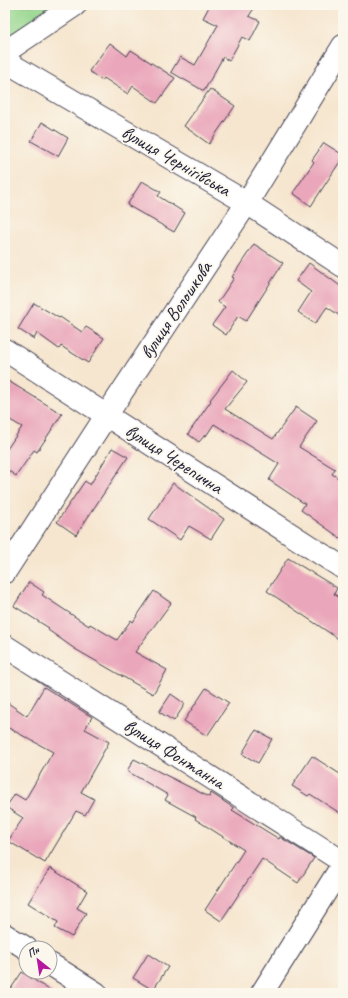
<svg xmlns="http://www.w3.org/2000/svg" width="348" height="998" viewBox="0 0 348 998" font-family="Caveat,sans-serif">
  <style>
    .green { fill: #95d68d; stroke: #5c7c64 }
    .building { fill: #eaa7bb }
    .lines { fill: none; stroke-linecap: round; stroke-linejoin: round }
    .minor-casing { stroke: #423f51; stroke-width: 24 }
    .tertiary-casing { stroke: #423f51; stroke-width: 24 }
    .minor { stroke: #fff; stroke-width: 22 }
    .tertiary { stroke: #fff; stroke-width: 22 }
    .labels { text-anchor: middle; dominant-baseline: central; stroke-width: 3.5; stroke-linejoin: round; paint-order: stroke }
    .street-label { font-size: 19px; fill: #22223b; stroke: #fbf7ec }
  </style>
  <rect width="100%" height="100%" fill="#fbf7ec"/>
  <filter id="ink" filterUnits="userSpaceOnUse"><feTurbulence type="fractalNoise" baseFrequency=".025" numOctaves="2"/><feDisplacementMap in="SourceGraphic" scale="8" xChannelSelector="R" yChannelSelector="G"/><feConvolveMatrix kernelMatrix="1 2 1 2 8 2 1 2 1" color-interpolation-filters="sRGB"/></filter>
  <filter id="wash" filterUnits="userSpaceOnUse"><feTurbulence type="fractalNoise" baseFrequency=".012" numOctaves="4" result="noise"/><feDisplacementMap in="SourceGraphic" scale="16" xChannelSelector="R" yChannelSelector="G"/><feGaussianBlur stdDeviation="0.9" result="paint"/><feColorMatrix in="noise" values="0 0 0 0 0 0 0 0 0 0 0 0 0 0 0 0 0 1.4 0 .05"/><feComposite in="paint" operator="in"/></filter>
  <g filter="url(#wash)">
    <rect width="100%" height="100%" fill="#f6e6cf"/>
    <path class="green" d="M5,5H58L5,40Z"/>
    <g id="blocks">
      <g class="building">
        <path d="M210,5H256L249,16L260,21L250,41L242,37L229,61L223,57L204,91L171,72L180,57L195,65L218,25L203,18Z"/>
        <path d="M110,43L127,56L131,50L175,78L157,103L133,86L128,94L104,78L102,81L89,71Z"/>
        <path d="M210,89L235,106L209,144L184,126Z"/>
        <path d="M42,122L68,138L58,156L31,141Z"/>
        <path d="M324,143L343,155V157L311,206L293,193L314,162L312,160Z"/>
        <path d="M142,181L161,192L158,196L185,213L174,232L127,205Z"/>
        <path d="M254,244L283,263L246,321L238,316L226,335L212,325L225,307L218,302L234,278L232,277Z"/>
        <path d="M309,263L343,288V318L327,307L315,324L298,312L311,292L296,281Z"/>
        <path d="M34,303L59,318L60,317L82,332L86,327L104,338L88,363L61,346L59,349L37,333L34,339L18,329Z"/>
        <path d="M233,370L247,382L225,409L273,439L296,407L317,421L299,447L335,469L332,474L343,481V540L301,510L305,504L269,480L279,464L214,424L206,436L205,435L199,442L188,434L211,401L210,400Z"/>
        <path d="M5,379L62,414L37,452L34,450L16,476L5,468V452L22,427L5,417Z"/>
        <path d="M112,448L128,457L76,535L57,522L85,481L90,485Z"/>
        <path d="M173,483L224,519L211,539L189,526L180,540L149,519Z"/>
        <path d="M288,558L337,588L334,594L343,600V642L267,591Z"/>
        <path d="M29,582L44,592L42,595L89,626L90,624L117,640L131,620L133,622L154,591L171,603L135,652L167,670L153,694L75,649L48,630L49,628L14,606Z"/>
        <path d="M44,687L92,717L85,729L109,742L81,792L94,799L85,815L76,811L45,863L8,841L23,818L6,807L15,794L25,800L53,752L5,726V701L27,716Z"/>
        <path d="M206,688L229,703L207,736L184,721Z"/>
        <path d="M171,694L185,704L174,721L159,712Z"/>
        <path d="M256,730L272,739L258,763L242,754Z"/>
        <path d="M312,756L343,776V815L310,794L308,796L292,786Z"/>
        <path d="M134,759L209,797L211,793L234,808L232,810L279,839L280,837L314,858L298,883L262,859L221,921L205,910L244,850L195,819L196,817L165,800L168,795L127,771Z"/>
        <path d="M50,868L87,891L77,908L86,913L72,937L55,928L58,922L28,903Z"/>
        <path d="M148,954L168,967L153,990L133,978Z"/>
        <path d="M22,972L54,993H8Z"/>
      </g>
    </g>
  </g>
  <g filter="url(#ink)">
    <use href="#blocks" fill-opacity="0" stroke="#423f51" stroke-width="1"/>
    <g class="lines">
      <defs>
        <g id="minor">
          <path d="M5,61L247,203L343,266"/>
          <path d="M5,350L343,568"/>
          <path d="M5,572L106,416L247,203L343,46"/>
          <path d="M5,646L343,862"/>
          <path d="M5,935L26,948"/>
          <path d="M50,964L96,993"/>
          <path d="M262,993L343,864"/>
        </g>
        <path id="tertiary" d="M5,52L75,5"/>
      </defs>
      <use href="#minor" class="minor-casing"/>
      <use href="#tertiary" class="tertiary-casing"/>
      <use href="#minor" class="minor"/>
      <use href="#tertiary" class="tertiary"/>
    </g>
  </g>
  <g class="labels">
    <g class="street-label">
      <text transform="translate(176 161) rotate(30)">вулиця Чернігівська</text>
      <text transform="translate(176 310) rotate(-56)">вулиця Волошкова</text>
      <text transform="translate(174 459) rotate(33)">вулиця Черепична</text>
      <text transform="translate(174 754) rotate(32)">вулиця Фонтанна</text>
    </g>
  </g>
  <rect width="348" height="998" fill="none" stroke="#fbf7ec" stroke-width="20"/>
  <g transform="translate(38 960) rotate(330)"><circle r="19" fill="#fbf7ec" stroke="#a4a2a5"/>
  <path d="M0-3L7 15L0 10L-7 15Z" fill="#b5179e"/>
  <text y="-6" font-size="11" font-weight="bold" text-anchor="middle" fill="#22223b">Пн</text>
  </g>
</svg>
